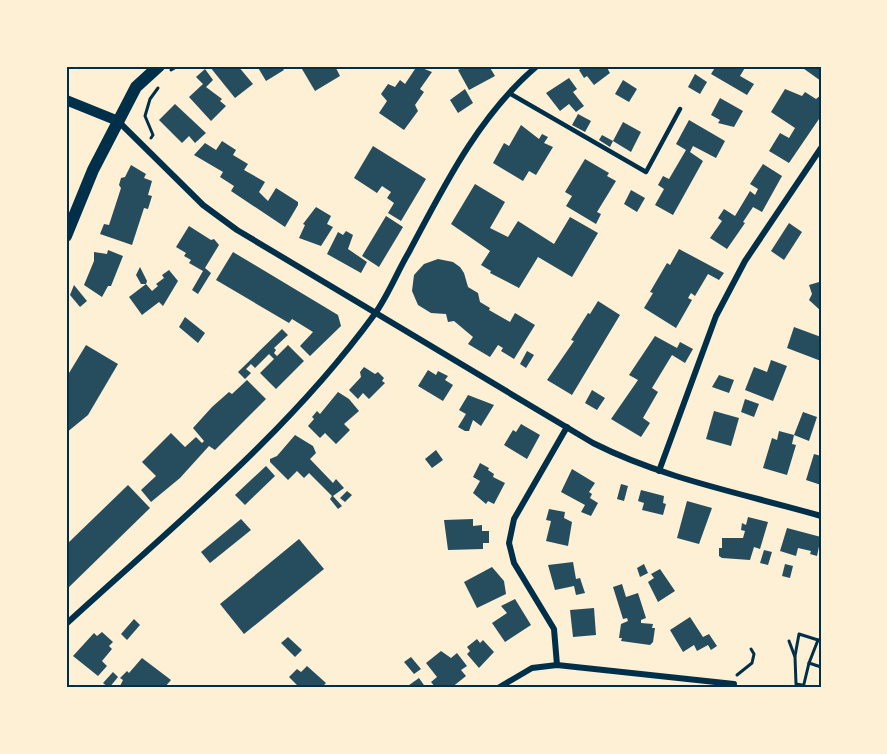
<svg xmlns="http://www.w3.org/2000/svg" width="887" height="754" viewBox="0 0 887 754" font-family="'Varela Round',sans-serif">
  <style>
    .building { fill: #264d5e }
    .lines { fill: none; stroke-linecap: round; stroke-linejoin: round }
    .path { stroke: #003049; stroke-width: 3 }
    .service { stroke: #003049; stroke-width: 4.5 }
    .minor { stroke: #003049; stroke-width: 6 }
    .tertiary { stroke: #003049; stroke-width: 10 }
    .secondary { stroke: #003049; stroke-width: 12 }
    .neatline { fill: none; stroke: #003049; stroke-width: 2 }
  </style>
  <rect width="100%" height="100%" fill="#fdf0d5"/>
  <g class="building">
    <path d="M238,66L253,84L235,98L210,67Z"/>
    <path d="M257,66H281L284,70L266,81Z"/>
    <path d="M305,66H335L340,76L315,91L302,69Z"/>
    <path d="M417,66L432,72L420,89L424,92L415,105L418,111L404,130L379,113L387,101L381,94L388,84L395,87L400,80L405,84Z"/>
    <path d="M466,66H489L495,76L469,90L458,70Z"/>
    <path d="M580,66H606L610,73L594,85L587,76L584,78L579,70L582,68Z"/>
    <path d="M716,66L720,68L721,66H746L740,76L754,84L747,95L711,74Z"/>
    <path d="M800,66H821V81Z"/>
    <path d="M205,69L213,80L206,87L222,99L220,101L226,106L211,121L189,97L203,84L196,77Z"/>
    <path d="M695,74L707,82L700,94L688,87Z"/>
    <path d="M569,78L577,89L573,92L584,106L576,112L569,104L560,111L546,93Z"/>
    <path d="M623,80L637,89L629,102L615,94Z"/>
    <path d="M465,89L473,103L458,113L450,100Z"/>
    <path d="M785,89L802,96L805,92L816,99L821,95V116L789,163L769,151L780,133L789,138L795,128L771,112Z"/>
    <path d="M720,98L743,111L734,127L718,123L720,120L711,115Z"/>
    <path d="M175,104L206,133L195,143L189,136L182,143L159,120Z"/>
    <path d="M578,114L591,121L585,132L572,125Z"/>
    <path d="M689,120L725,141L716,158L693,146L690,152L703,161L673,215L655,205L664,189L658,185L663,176L669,179L686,150L676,144Z"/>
    <path d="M623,122L641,132L631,152L613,141Z"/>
    <path d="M521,125L539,139L542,134L548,137L544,143L553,147L536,175L529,171L523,181L493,163L504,143L509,146Z"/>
    <path d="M602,135L613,141L610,147L599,140Z"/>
    <path d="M222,141L236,150L233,155L248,164L244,170L265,182L259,192L268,201L276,188L298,202V205L285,227L231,191L234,186L220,177L223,172L194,155L205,143L216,150Z"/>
    <path d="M373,146L426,179L401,221L388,213L394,203L387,198L391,192L382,186L377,193L354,178Z"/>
    <path d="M585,159L609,173L607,176L616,181L597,212L601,214L596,224L566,206L572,196L565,192Z"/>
    <path d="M763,164L782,176L762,212L753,207L743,222L745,223L727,249L710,238L722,221L718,218L724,209L735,216L750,191L755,195L758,189L750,184Z"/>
    <path d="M131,165L146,174L144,178L152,181L148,195L152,196L148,209L144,208L132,245L100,234L104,224L109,225L121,188L119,185L121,178L125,177Z"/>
    <path d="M475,184L505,202L490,228L508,237L518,221L554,244L570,217L598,233L572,277L538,257L519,288L490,273L491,271L481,265L490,251L451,224Z"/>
    <path d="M631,190L645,198L637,212L624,204Z"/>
    <path d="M316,207L331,216L327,224L333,227L321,246L299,238L305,225L303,224Z"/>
    <path d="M386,216L403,227L379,267L362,256Z"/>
    <path d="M789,223L802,232L784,260L771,251Z"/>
    <path d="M189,226L211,240L214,239L219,245L205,268L211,273L198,294L192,290L203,271L189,263L191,260L184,256L186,253L176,247Z"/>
    <path d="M346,231L353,235L348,249L367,262L361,273L327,254L338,232L343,235Z"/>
    <path d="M679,249L724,273L719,280L708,274L695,296L691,293L688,298L692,300L676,328L644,308L653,293L650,292L667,263L670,265Z"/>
    <path d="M108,250L123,256L111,286H108L102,297L84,285L94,261V252L107,254Z"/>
    <path d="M233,252L338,315L341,326L310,356L300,346L313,332L292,319L289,323L216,280Z"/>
    <path d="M438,259L453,262L460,267L464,273L468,287L478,293L480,302L490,308L489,310L510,322L515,313L535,325L514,359L501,351L503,348L498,345L490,357L468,344L473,337L454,321L448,322L446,314L431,313L418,305L412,291L414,275L424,264Z"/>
    <path d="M140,267L147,281L146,284H141L136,275Z"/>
    <path d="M169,270L178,281L163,306L159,302L142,315L129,297L146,284L152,291L158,286L156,284L164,278L162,275Z"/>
    <path d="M821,277V311L809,300L812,294L809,285L819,282Z"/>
    <path d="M74,285L87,301L80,307L70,295Z"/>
    <path d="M598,301L620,315L572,395L547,380L574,341L571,340L588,313L590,314Z"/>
    <path d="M185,317L205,333L198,343L179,327Z"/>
    <path d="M794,327L821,337V361L787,348Z"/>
    <path d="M282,329L288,335L274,348L276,350L274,353L277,356L288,345L304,361L276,389L260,373L274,359L269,354L255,368L251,364L246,369L251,373L245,379L238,372Z"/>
    <path d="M655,336L677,348L680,342L693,349L685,363L672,355L652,388L658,392L643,418L650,423L641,437L611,419L638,380L629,375Z"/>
    <path d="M86,345L118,364L88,415L66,433V378Z"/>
    <path d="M527,351L534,355L526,368L520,364Z"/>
    <path d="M771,360L787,366L773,401L745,390L754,367L767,372Z"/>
    <path d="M364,367L375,374L378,372L384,378L382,381L385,383L369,399L363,393L358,399L349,390L361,377L360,372Z"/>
    <path d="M428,370L436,375L438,371L448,376L445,380L453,385L443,401L418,386Z"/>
    <path d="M719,375L734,380L729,393L712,387Z"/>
    <path d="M247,380L266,399L215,450L209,446L180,478L151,502L141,490L156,476L142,462L171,433L185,447L196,437L202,443L204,441L193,428L212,407L229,392L232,394Z"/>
    <path d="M592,390L605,398L597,410L585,403Z"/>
    <path d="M338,392L349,399L359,411L344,424L350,430L336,444L325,433L320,438L308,426L314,419L312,417L317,411L320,414Z"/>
    <path d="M468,395L494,405L481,426L473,420L469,431H465L458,427L466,414L459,410Z"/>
    <path d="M745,399L759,404L754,417L741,412Z"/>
    <path d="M714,411L739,418L731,446L706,439Z"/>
    <path d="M803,412L817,417L809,441L794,435Z"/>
    <path d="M521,424L540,435L527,459L504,445L513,430L516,432Z"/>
    <path d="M779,431L794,435L792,444L796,445L787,475L763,468L772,438L777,440Z"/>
    <path d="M295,435L313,446L316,453L310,459L333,483L336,479L344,488L333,496L342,506L338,509L330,499L332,496L309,473L304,478L297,471L288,480L270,462V459L277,456Z"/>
    <path d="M436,450L443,460L432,468L425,459Z"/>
    <path d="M814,454L821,456V485L806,480Z"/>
    <path d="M480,463L489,468L488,470L494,474L493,477L505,483L494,504L488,501L486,504L473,493L480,481L473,477Z"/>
    <path d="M266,466L275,476L245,505L235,495Z"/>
    <path d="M572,469L595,483L589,492L592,494L590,498L598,503L591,516L581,512L585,505L561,492Z"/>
    <path d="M621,484L628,486L624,501L617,499Z"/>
    <path d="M128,485L150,508L66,590V545Z"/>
    <path d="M641,490L664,496L663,503L666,504L663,515L642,510L644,503L638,501Z"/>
    <path d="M347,491L352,495L345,502L340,498Z"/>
    <path d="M687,501L712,508L699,544L677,538Z"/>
    <path d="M549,509L565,512L564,518L572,522L568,546L546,541L551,521L546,520Z"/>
    <path d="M748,517L768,522L760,549L754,547L750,560L722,558L719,556V548H722V538H743L745,531L741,530L742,523L746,525Z"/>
    <path d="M241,519L251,530L210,563L201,552Z"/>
    <path d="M473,519V526L482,525V531H489V543H483V549L448,550L444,520Z"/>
    <path d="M787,528L821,537L817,556L810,554L811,551L798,548L796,556L780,551Z"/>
    <path d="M299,539L324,569L244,634L220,604Z"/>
    <path d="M764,550L772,552L768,565L760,563Z"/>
    <path d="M573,562L576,579L580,578L585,593L576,595L574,586L555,590L548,565Z"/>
    <path d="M644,564L648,573L640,577L637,568Z"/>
    <path d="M785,564L793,566L790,578L782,576Z"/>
    <path d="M492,567L504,581L506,594L477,608L464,582Z"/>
    <path d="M660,569L675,591L658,602L648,582L654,578L651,574Z"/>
    <path d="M622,584L626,597L638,593L646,618L641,620V623L653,624L652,628H655L653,642L650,645L621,641L622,638H619L621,624L628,621L627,618L623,619L613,587Z"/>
    <path d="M515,599L531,625L505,642L492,623L507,613L501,606Z"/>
    <path d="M594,608L596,635L573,637L570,610Z"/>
    <path d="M690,617L703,637L709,634L717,646L711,650L708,645L697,651L694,645L683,652L670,630Z"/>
    <path d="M134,619L140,625L127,640L121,634Z"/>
    <path d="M102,632L113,642L109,646L112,649L102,661L107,666L98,676L73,656L94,633L97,636Z"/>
    <path d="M288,637L302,650L295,657L281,643Z"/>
    <path d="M477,639L480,643L483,640L494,652L479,668L467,654L470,651L467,647Z"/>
    <path d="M441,651L451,658L457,653L467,666L461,670L466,676L451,688H436L431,682L437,677L426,663Z"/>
    <path d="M411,657L421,669L414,674L404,662Z"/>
    <path d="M142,658L171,680L164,688H119L123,680L120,678L127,671L129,673Z"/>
    <path d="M307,666L326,683L321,688H300L289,677L297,669L301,672Z"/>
    <path d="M113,672L118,677L109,688L103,683Z"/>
    <path d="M419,678L426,688H405Z"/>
  </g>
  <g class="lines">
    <g class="path">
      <path d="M171,70L178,66"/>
      <path d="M151,138L153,135L145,116L150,99L158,88"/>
      <path d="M789,641L795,657L796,684L802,685"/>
      <path d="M795,656L799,634L818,640"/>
      <path d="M809,663L821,667"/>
      <path d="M737,675L752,663L754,654L751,649"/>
      <path d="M803,688L809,663L818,640L821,641"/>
    </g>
    <path class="service" d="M509,93L646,172L680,109"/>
    <g class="minor">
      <path d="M119,122L203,205L237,230L593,443C664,479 745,494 821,516"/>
      <path d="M659,471L716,316L745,261L821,148"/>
      <path d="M66,624C173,526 288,433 374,315C388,296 397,272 409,252C444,186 479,115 537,66"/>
      <path d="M557,665L554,629L514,563L509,543L514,519L567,427"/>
      <path d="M498,688L532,668L557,665L734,684"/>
    </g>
    <path class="tertiary" d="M66,100L118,121"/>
    <path class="secondary" d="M66,236L93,170L136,87L159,66"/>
  </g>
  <rect width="887" height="754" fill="none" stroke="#fdf0d5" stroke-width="135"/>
  <rect x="68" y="68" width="752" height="618" class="neatline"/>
</svg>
